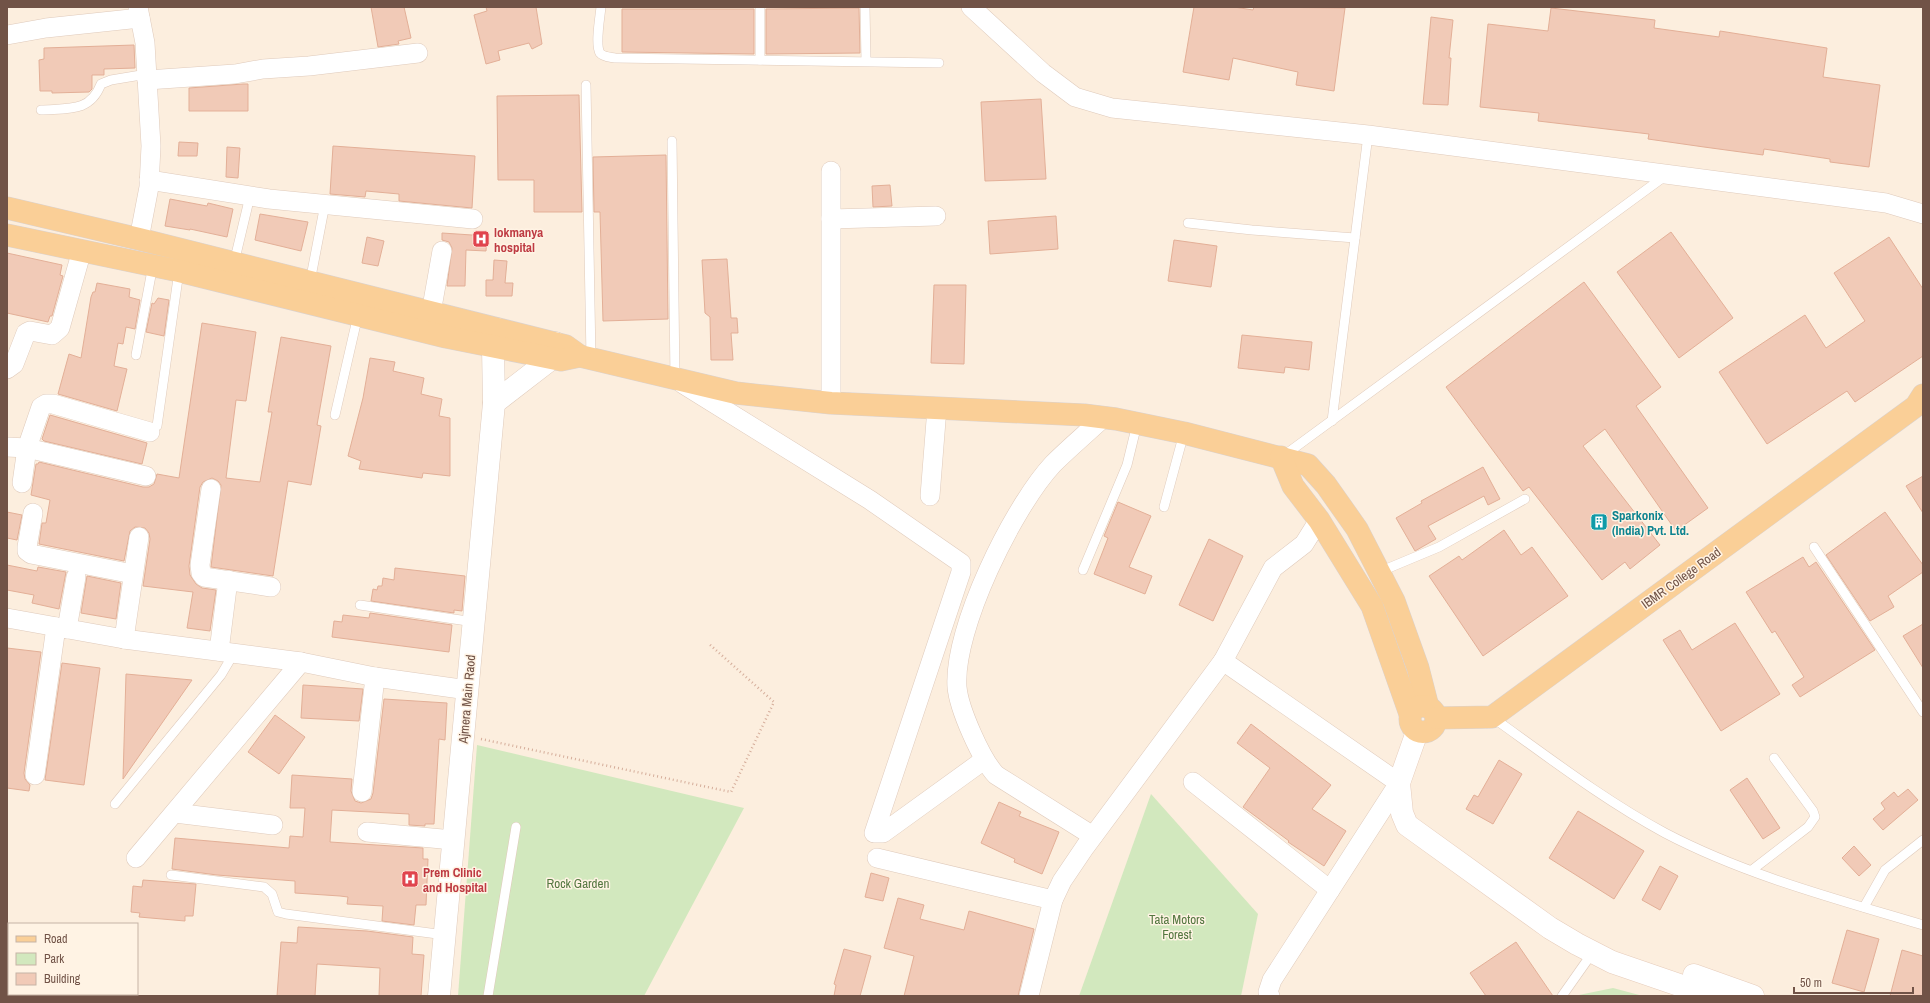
<svg xmlns="http://www.w3.org/2000/svg" width="1930" height="1003" viewBox="0 0 1930 1003" font-family="'Archivo Narrow',sans-serif">
  <style>
    .green { fill: #d2e8be }
    .building { fill: #f1cab7; stroke: #e3af97 }
    .lines { fill: none; stroke-linecap: round; stroke-linejoin: round }
    .service-casing { stroke: #dfcabb; stroke-width: 10 }
    .minor-casing { stroke: #dfcabb; stroke-width: 20 }
    .tertiary-casing { stroke: #dfcabb; stroke-width: 23 }
    .secondary-casing { stroke: #e6ccbb; stroke-width: 23 }
    .primary-casing { stroke: #dad2cf; stroke-width: 23 }
    .path { stroke: #d5ad9a; stroke-width: 2.5; stroke-dasharray: 1 3; stroke-linecap: butt }
    .service { stroke: #fff; stroke-width: 9 }
    .minor { stroke: #fff; stroke-width: 19 }
    .tertiary { stroke: #fff; stroke-width: 22 }
    .secondary { stroke: #fff; stroke-width: 22 }
    .primary { stroke: #facf97; stroke-width: 22 }
    .labels { text-anchor: middle; dominant-baseline: central; stroke-width: 3; stroke-linejoin: round; paint-order: stroke }
    .health-label { font-size: 13px; font-weight: bold; fill: #be3a42; stroke: #fff3e4; text-anchor: start }
    .culture-label { font-size: 13px; font-weight: bold; fill: #0d838f; stroke: #fff3e4; text-anchor: start }
    .street-label { font-size: 13px; fill: #715347; stroke: #fff3e4 }
    .park-label { font-size: 13px; fill: #547740; stroke: #fff3e4 }
  </style>
  <rect width="100%" height="100%" fill="#fceede"/>
  <g class="green">
    <path d="M477,745L744,808L644,996H458Z"/>
    <path d="M1151,794L1258,914L1241,996H1079Z"/>
    <path d="M1613,988L1643,996H1574Z"/>
  </g>
  <g class="building">
    <path d="M371,7H404L411,38L398,41L399,44L378,47Z"/>
    <path d="M486,7H536L542,44L532,49L529,43L498,51L500,60L486,64L474,15L487,11Z"/>
    <path d="M1194,7H1234L1253,10L1254,7L1345,8L1334,91L1296,85L1298,72L1233,58L1229,80L1183,72Z"/>
    <path d="M859,8L860,53L766,54V9Z"/>
    <path d="M1551,8L1655,20L1654,28L1719,37L1720,31L1827,48L1823,77L1880,85L1869,167L1830,162V159L1764,149L1763,155L1704,147L1648,139L1649,134L1538,121L1539,113L1480,107L1488,24L1548,31Z"/>
    <path d="M622,9H754V54L622,52Z"/>
    <path d="M1431,17L1453,20L1449,58H1451L1448,105L1423,104Z"/>
    <path d="M134,45L135,68L104,69V75H92V89L89,92L52,93V91H40L39,60L44,59V48Z"/>
    <path d="M243,84H248V111H189V88Z"/>
    <path d="M579,95L582,212H534V180H498L497,96Z"/>
    <path d="M1041,99L1046,179L985,181L981,102Z"/>
    <path d="M179,142L198,143L197,156H178Z"/>
    <path d="M333,146L475,156L472,208L399,201V194L366,191L365,197L330,194Z"/>
    <path d="M227,147L240,148L238,178L226,177Z"/>
    <path d="M666,155L668,319L603,321L600,212H594L593,157Z"/>
    <path d="M890,185L892,206L873,207L872,186Z"/>
    <path d="M170,199L207,206L208,203L233,209L227,237L190,229V230L165,226Z"/>
    <path d="M260,214L308,222L301,251L255,240Z"/>
    <path d="M1056,216L1058,249L990,254L988,221Z"/>
    <path d="M1671,232L1733,318L1679,358L1617,272Z"/>
    <path d="M442,233L487,236L486,251L466,250L465,286H447L452,248L449,242L442,240Z"/>
    <path d="M367,237L384,241L378,266L362,263Z"/>
    <path d="M1889,237L1923,289V356L1855,402L1847,391L1767,444L1719,372L1805,315L1826,348L1865,321L1834,273Z"/>
    <path d="M1174,240L1217,246L1211,287L1168,281Z"/>
    <path d="M7,253L62,265L60,275L63,276L52,316H50L48,322L7,313Z"/>
    <path d="M727,259L731,318H737L738,333H731L733,360H711L710,317L705,313L702,260Z"/>
    <path d="M494,260L507,261L505,283H513L512,296H486V280H493Z"/>
    <path d="M1584,282L1661,387L1636,406L1708,508L1676,531L1605,429L1583,446L1660,545L1630,569L1625,562L1602,580L1529,487L1523,491L1446,387Z"/>
    <path d="M97,283L130,289L129,297L140,300L135,329L126,327L123,344L118,343L114,366L127,369L117,411L58,394L69,354L81,358L91,297L93,292H95Z"/>
    <path d="M934,285H966L964,364L931,363Z"/>
    <path d="M158,298L169,300L164,336L146,332L152,303L154,304Z"/>
    <path d="M202,323L256,332L246,401L236,400L226,478L260,482L272,412H268L281,337L331,346L317,425L321,426L311,485L288,481L273,576L211,567L221,485L218,481L212,478L203,482L200,487L189,566L190,575L196,584L202,588L216,590L210,631L187,628L193,592L143,586L150,539L149,533L145,528L135,527L130,531L124,561L39,544L42,523H46L50,500L31,495L36,464H38L39,462L143,487H149L154,484L157,474L179,478Z"/>
    <path d="M1242,335L1312,342L1309,370L1285,367L1284,373L1238,368Z"/>
    <path d="M370,358L395,362L393,371L424,378L421,394L442,399L439,416L450,418V476L423,473L422,478L359,469L361,461L348,456L363,398Z"/>
    <path d="M50,415L147,443L142,464L44,441L42,439Z"/>
    <path d="M1483,467L1500,499L1488,505L1484,496L1428,526L1436,539L1415,551L1396,518L1422,503L1421,501Z"/>
    <path d="M1923,476V513L1906,486Z"/>
    <path d="M1118,502L1151,516L1129,567L1152,576L1145,594L1094,574L1108,538L1104,536Z"/>
    <path d="M7,512L22,515L17,540L7,538Z"/>
    <path d="M1885,512L1923,565V572L1888,596L1894,607L1870,621L1826,555Z"/>
    <path d="M1504,530L1521,555L1532,547L1568,596L1483,656L1429,576L1459,556L1462,560Z"/>
    <path d="M1209,539L1243,556L1213,621L1179,605Z"/>
    <path d="M1803,557L1809,567L1816,562L1875,650L1800,697L1792,685L1804,677L1775,631L1772,633L1746,592Z"/>
    <path d="M7,565L37,571L38,567L66,572L59,609L32,603L34,595L7,590Z"/>
    <path d="M395,568L465,576L462,611L454,610V613L371,601L373,589L377,590L378,586H382L383,578L394,580Z"/>
    <path d="M87,576L121,583L116,619L81,613Z"/>
    <path d="M370,613L452,625L449,652L332,637L334,621L342,622L343,615L369,618Z"/>
    <path d="M1735,623L1780,694L1721,731L1663,640L1680,630L1692,650Z"/>
    <path d="M1923,624V668L1903,636Z"/>
    <path d="M7,648L41,652L24,773L25,779L30,785L29,791L7,788Z"/>
    <path d="M62,663L100,668L84,785L45,780Z"/>
    <path d="M126,674L192,680L123,779Z"/>
    <path d="M303,685L363,689L359,721L301,718Z"/>
    <path d="M384,699L447,703L445,740L439,739L434,824H425V826L409,825V814L332,810L330,842L423,848V859H428L426,905H416L414,925L382,921L383,906L347,904L348,897L340,896L295,893V881L217,875L172,869L175,838L289,848L290,836L303,837L305,808H290L292,775L352,779L351,791L355,801L361,803L371,799L373,793Z"/>
    <path d="M275,715L305,737L279,774L248,752Z"/>
    <path d="M1251,724L1331,785L1312,809L1346,831L1324,866L1288,842L1289,841L1243,807L1270,768L1237,743Z"/>
    <path d="M1499,760L1522,774L1493,824L1466,809L1474,795L1478,797Z"/>
    <path d="M1747,778L1780,828L1763,839L1730,790Z"/>
    <path d="M1908,789L1918,800L1883,830L1873,819L1885,809L1881,803L1894,792L1898,797Z"/>
    <path d="M999,802L1021,812L1019,816L1059,832L1042,874L1014,862L1015,859L981,843Z"/>
    <path d="M1578,811L1644,851L1614,899L1549,858Z"/>
    <path d="M1854,846L1871,865L1859,876L1842,858Z"/>
    <path d="M1660,866L1678,876L1660,910L1642,900Z"/>
    <path d="M871,873L889,878L883,901L865,897Z"/>
    <path d="M143,880L196,884L193,916H185V921L139,917L140,913L131,912L133,886L142,887Z"/>
    <path d="M898,898L924,905L920,919L964,930L969,911L1034,929L1018,996H904L914,956L884,948Z"/>
    <path d="M298,927L367,931L413,937L412,954L424,955L421,996H379L380,968L317,964L315,996H277L281,942L297,943Z"/>
    <path d="M1847,930L1879,939L1864,992L1832,983Z"/>
    <path d="M1516,942L1553,996H1486L1470,973Z"/>
    <path d="M844,949L871,956L860,996H834L836,985L834,984Z"/>
    <path d="M1902,950L1923,956V996H1890Z"/>
  </g>
  <g class="lines">
    <defs>
      <g id="service">
        <path d="M601,7C600,17 595,45 600,53C603,57 610,57 615,58L939,63"/>
        <path d="M760,7V60"/>
        <path d="M865,7L866,61"/>
        <path d="M586,85L591,358"/>
        <path d="M41,110C67,108 90,113 101,84L111,80L147,74"/>
        <path d="M672,141L675,379"/>
        <path d="M1188,223L1252,230L1355,238"/>
        <path d="M234,263L250,196"/>
        <path d="M310,282L325,204"/>
        <path d="M136,355L153,265"/>
        <path d="M335,415L358,315"/>
        <path d="M1332,421L1368,135"/>
        <path d="M157,426L179,271"/>
        <path d="M1282,457L1665,176"/>
        <path d="M1164,507L1184,433"/>
        <path d="M1814,547L1923,712"/>
        <path d="M1083,570L1127,465L1137,424"/>
        <path d="M1379,572L1439,547L1525,499"/>
        <path d="M360,605L474,622"/>
        <path d="M1492,717C1548,757 1604,800 1665,833C1745,875 1836,899 1923,925"/>
        <path d="M115,804L221,675L234,653"/>
        <path d="M1752,870L1808,827L1815,817L1813,811L1774,758"/>
        <path d="M171,875L264,887L272,894L278,912L286,914L445,935"/>
        <path d="M1864,907L1885,870L1923,840"/>
        <path d="M488,996L516,827"/>
        <path d="M1562,996L1593,952"/>
      </g>
      <g id="minor">
        <path d="M138,7L145,43L151,146L149,187L139,239"/>
        <path d="M971,7L1043,73L1075,97L1112,108L1368,135L1886,203L1923,214"/>
        <path d="M7,35L46,28L140,18"/>
        <path d="M147,80L235,74L263,69L309,66L418,53"/>
        <path d="M149,180L269,199L473,219"/>
        <path d="M831,219L936,216"/>
        <path d="M431,313L442,251"/>
        <path d="M7,369L14,364L26,333L30,331L52,335L60,328L82,250"/>
        <path d="M683,384L870,500L961,563V572L874,833H883L984,760"/>
        <path d="M831,403V171"/>
        <path d="M7,447L27,448L146,476"/>
        <path d="M22,483L27,448L41,407L46,404H53L150,432"/>
        <path d="M211,489L200,565L201,573L204,577L271,587"/>
        <path d="M930,496L937,408"/>
        <path d="M33,513L27,547V551L31,554L133,574"/>
        <path d="M7,618L124,639L301,662L375,677L468,690"/>
        <path d="M67,629L76,577"/>
        <path d="M124,639L139,537"/>
        <path d="M219,651L228,580"/>
        <path d="M1223,661L1399,783L1272,980L1268,992L1270,996"/>
        <path d="M35,775L56,627"/>
        <path d="M1193,782L1330,890"/>
        <path d="M362,792L375,677"/>
        <path d="M175,813L273,825"/>
        <path d="M367,832L453,840"/>
        <path d="M1093,836L996,775C981,759 959,709 957,687C953,629 1013,507 1053,464C1069,448 1087,433 1104,417"/>
        <path d="M136,858L301,662"/>
        <path d="M877,858L1053,900"/>
        <path d="M1029,996L1053,900L1062,881L1085,847L1223,661L1273,568L1304,544L1319,520"/>
      </g>
      <g id="tertiary">
        <path d="M494,403L551,359L555,343"/>
        <path d="M439,996L494,403L493,347L497,329"/>
      </g>
      <g id="secondary">
        <path d="M1417,732L1399,783L1402,813L1407,825L1550,928L1577,944L1612,962L1711,996"/>
        <path d="M1694,975L1753,996"/>
      </g>
      <g id="primary">
        <path d="M7,208L139,239L566,346L580,356L736,393L764,396L831,403L1084,415L1116,419L1184,433L1308,465L1326,485L1357,529L1394,601L1418,668L1428,707"/>
        <path d="M7,235L179,271L446,337L561,360L580,356"/>
        <path d="M1281,457L1293,486L1319,520L1372,606L1410,714"/>
        <circle cx="1423" cy="719" r="13"/>
        <path d="M1436,718L1492,717L1916,406L1923,395"/>
      </g>
    </defs>
    <use href="#service" class="service-casing"/>
    <use href="#minor" class="minor-casing"/>
    <use href="#tertiary" class="tertiary-casing"/>
    <use href="#secondary" class="secondary-casing"/>
    <use href="#primary" class="primary-casing"/>
    <path class="path" d="M481,739L731,792L774,702L708,643"/>
    <use href="#service" class="service"/>
    <use href="#minor" class="minor"/>
    <use href="#tertiary" class="tertiary"/>
    <use href="#secondary" class="secondary"/>
    <use href="#primary" class="primary"/>
  </g>
  <defs>
    <symbol id="hospital-square" viewBox="-11 -11 22 22"><rect x="-9" y="-9" width="18" height="18" rx="4" fill="#e0444e" stroke="#fff3e4"/><path d="M-5-5h3v3.5h4V-5h3V5h-3V1.5h-4V5h-3Z" fill="#fff"/></symbol>
    <symbol id="building-square" viewBox="-11 -11 22 22"><rect x="-9" y="-9" width="18" height="18" rx="4" fill="#0f9aa8" stroke="#fff3e4"/><path d="M-4-6H4V6H1V3H-1V6H-4ZM-2.5-4.3h1.7v1.8h-1.7ZM.8-4.3h1.7v1.8H.8ZM-2.5-1h1.7V.8h-1.7ZM.8-1h1.7V.8H.8Z" fill="#fff"/></symbol>
  </defs>
  <g fill-rule="evenodd">
    <use href="#hospital-square" x="471" y="229" width="20" height="20"/>
    <use href="#building-square" x="1589" y="512" width="20" height="20"/>
    <use href="#hospital-square" x="400" y="869" width="20" height="20"/>
  </g>
  <g class="labels">
    <g class="health-label">
      <text x="494" y="232">lokmanya<tspan x="494" dy="15">hospital</tspan></text>
      <text x="423" y="872">Prem Clinic<tspan x="423" dy="15">and Hospital</tspan></text>
    </g>
    <g class="culture-label">
      <text x="1612" y="515">Sparkonix<tspan x="1612" dy="15">(India) Pvt. Ltd.</tspan></text>
    </g>
    <g class="street-label">
      <text transform="translate(1681 578) rotate(-36)">IBMR College Road</text>
      <text transform="translate(467 699) rotate(-85)">Ajmera Main Raod</text>
    </g>
    <g class="park-label">
      <text x="578" y="883">Rock Garden</text>
      <text x="1177" y="919">Tata Motors<tspan x="1177" dy="15">Forest</tspan></text>
    </g>
  </g>
  <rect width="1930" height="1003" fill="none" stroke="#715347" stroke-width="16"/>
  <rect x="8" y="923" width="130" height="72" fill="#fff3e4" stroke="#c6b3a5"/>
  <rect x="16" y="936" width="20" height="6" fill="#facf97" stroke="#c6b3a5"/>
  <text x="44" y="943" font-size="12" fill="#715347">Road</text>
  <rect x="16" y="953" width="20" height="12" fill="#d2e8be" stroke="#c6b3a5"/>
  <text x="44" y="963" font-size="12" fill="#715347">Park</text>
  <rect x="16" y="973" width="20" height="12" fill="#f1cab7" stroke="#c6b3a5"/>
  <text x="44" y="983" font-size="12" fill="#715347">Building</text>
  <path d="M1794 987v6h119v-6" fill="none" stroke="#715347" stroke-width="2"/>
  <text x="1800" y="987" font-size="12" fill="#715347" stroke="#fff3e4" stroke-width="3" paint-order="stroke">50 m</text>
</svg>
